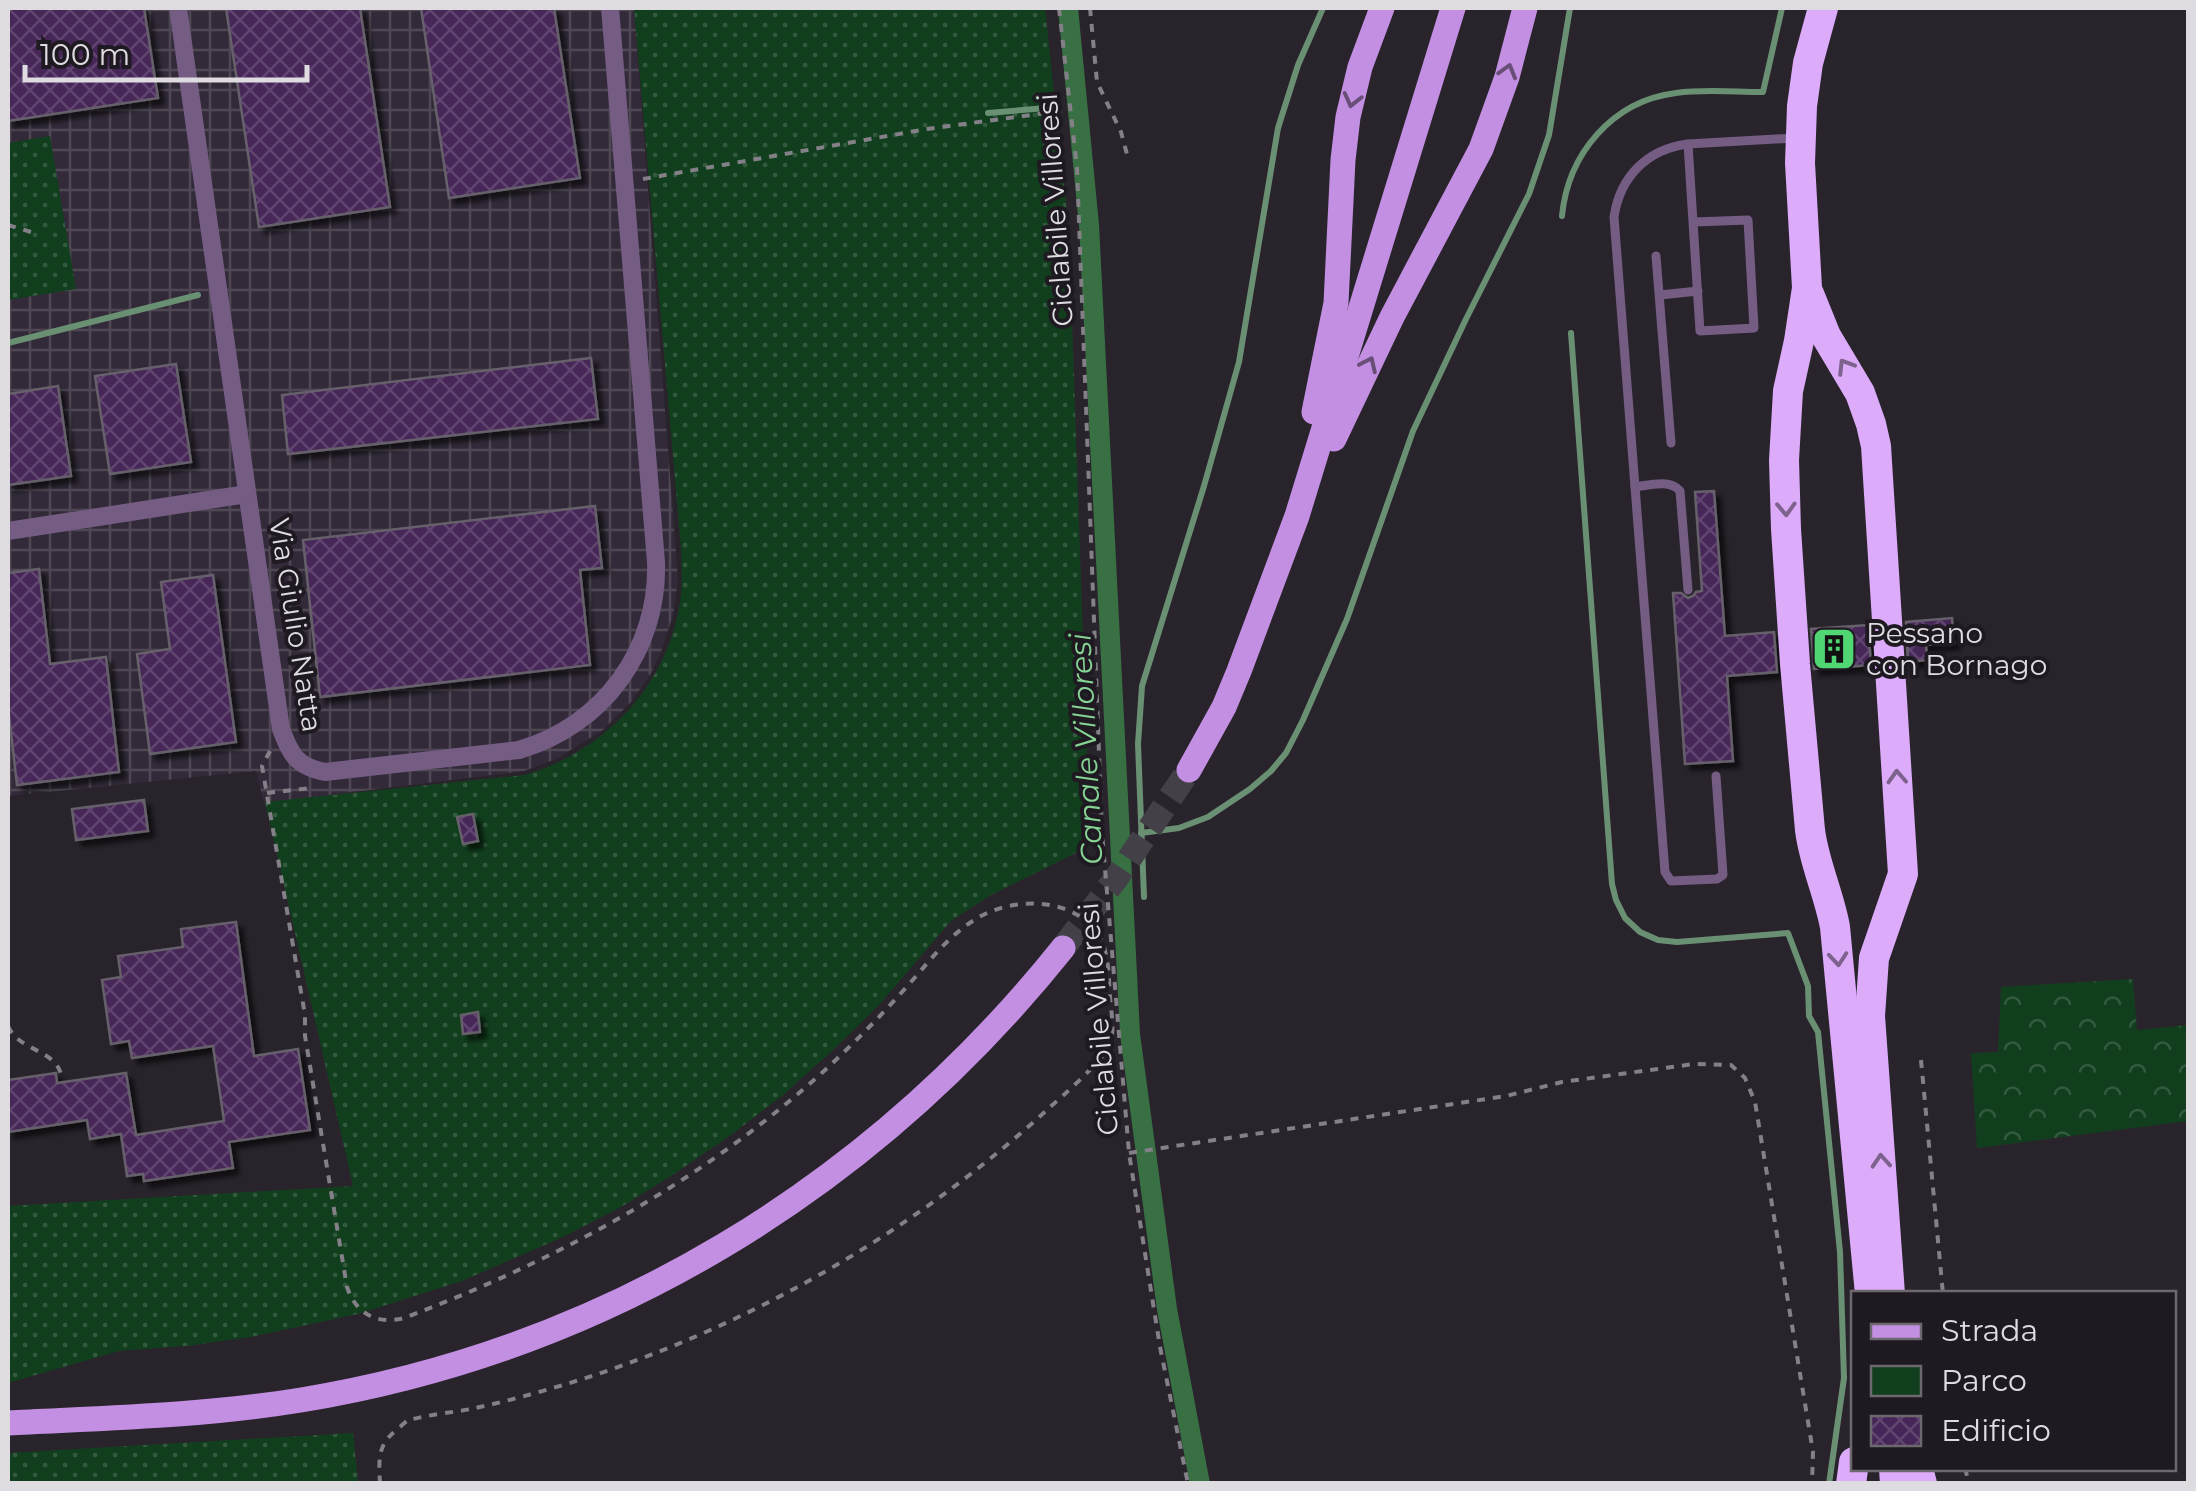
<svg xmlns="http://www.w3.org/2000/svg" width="2196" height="1491" viewBox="0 0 2196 1491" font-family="Montserrat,sans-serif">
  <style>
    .industrial { fill: url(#industrial-grid) }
    .green { fill: url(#green-dots) }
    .forest { fill: url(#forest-crowns) }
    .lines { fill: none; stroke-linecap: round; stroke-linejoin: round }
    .stream { stroke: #6a9073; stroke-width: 6 }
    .canal { stroke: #387044; stroke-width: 20 }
    .building { fill: url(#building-cross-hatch); stroke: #66606a; stroke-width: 2.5; filter: url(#shadow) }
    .primary-tunnel { stroke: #444047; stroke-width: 25; stroke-dasharray: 25 12; stroke-linecap: butt }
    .path { stroke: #848087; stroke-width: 4; stroke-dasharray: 8 8; stroke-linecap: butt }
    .lane { stroke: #745c83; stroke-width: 9 }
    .street { stroke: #745c83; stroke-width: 18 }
    .primary { stroke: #c38fe2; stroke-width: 25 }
    .highway { stroke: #dcabfa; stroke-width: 30 }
    .oneway { stroke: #694f78 }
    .oneway2 { stroke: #7e628e }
    .labels { text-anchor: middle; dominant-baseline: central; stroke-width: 8; stroke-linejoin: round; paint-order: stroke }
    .street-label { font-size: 28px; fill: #dfdce1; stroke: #1f1a22 }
    .poi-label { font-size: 28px; fill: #dfdce1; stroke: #1f1a22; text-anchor: start }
    .water-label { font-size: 30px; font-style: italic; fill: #86d594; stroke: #1f1a22 }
  </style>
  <defs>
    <pattern id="industrial-grid" width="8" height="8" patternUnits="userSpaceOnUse" patternTransform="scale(2.5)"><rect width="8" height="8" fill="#322a38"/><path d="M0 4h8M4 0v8" fill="none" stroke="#4f4854"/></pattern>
    <pattern id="green-dots" width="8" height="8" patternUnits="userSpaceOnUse" patternTransform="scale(2.5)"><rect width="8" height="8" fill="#113f1d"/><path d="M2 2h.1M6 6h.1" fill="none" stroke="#335a3e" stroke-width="1.8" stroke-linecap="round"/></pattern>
    <pattern id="forest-crowns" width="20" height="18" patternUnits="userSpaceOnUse" patternTransform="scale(2.5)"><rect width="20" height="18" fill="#113f1d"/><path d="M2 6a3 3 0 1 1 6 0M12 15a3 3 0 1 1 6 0" fill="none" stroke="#335a3e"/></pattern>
    <pattern id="building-cross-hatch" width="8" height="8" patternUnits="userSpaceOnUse" patternTransform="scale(2.5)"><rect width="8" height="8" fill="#462658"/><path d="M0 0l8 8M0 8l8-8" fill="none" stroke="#604570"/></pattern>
    <filter id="shadow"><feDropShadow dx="6" dy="6" stdDeviation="2.5" flood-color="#0009"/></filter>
  </defs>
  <rect width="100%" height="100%" fill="#29242c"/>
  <path class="industrial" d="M8,8H634L678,579L673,615L661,652L651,673L632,701L603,730L556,759L524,771L264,803L256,771L8,796Z"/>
  <g class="green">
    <path d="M634,8H1045L1069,232L1090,846L991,895L951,921L879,1005L832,1051L783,1095L731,1135L677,1172L621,1207L563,1237L462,1281L358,1314L251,1337L186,1346L119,1351L8,1383V1206L353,1186L265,802L525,775C607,751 672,681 681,594C683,579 681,563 681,548Z"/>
    <path d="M50,136L76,289L8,300V143Z"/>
    <path d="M353,1433L358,1483H8V1453Z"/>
  </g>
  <path class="forest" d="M2133,979L2137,1030L2188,1025V1121L1977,1148L1971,1053L1998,1052L2001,987Z"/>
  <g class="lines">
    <g class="stream">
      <path d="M988,113L1046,108"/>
      <path d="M1562,216C1568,154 1612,101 1676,93C1704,89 1734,92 1763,92L1782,8"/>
      <path d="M1571,333L1612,884L1616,900L1625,918L1640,932L1658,940L1677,942L1788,933L1808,986L1809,1016L1818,1032L1840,1252L1844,1378L1829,1484"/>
      <path d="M8,343L198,295"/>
      <path d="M1141,833L1179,828L1208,817L1250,789L1271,771L1286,753L1303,720L1347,619L1413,431L1466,319L1529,194L1549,135L1570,8"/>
      <path d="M1144,897L1138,744L1142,686L1204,486L1239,362L1278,128L1298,65L1323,8"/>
    </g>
    <path class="canal" d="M1068,8L1089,225L1130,1034L1167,1309L1200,1484"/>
  </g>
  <g class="building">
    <path d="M8,8H144L158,98L8,121Z"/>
    <path d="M226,8H360L390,207L259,227Z"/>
    <path d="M421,8H554L580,178L449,198Z"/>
    <path d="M591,358L598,419L288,454L282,395Z"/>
    <path d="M176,364L191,462L110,474L95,376Z"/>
    <path d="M58,386L71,476L8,485V394Z"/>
    <path d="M1714,491L1725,636L1774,632L1777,672L1727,676L1733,761L1685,764L1673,593H1681L1688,598L1693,596L1696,592L1702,591L1695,492Z"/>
    <path d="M595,506L602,568L580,570L590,665L320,697L303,540Z"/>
    <path d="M39,569L50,664L106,657L119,772L17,785L8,706V573Z"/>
    <path d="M213,575L236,742L150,754L137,654L170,649L161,582Z"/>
    <path d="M1952,618L1954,643L1926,645L1927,660L1908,662L1906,622Z"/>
    <path d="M1868,625L1871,665L1814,669L1811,629Z"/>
    <path d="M144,800L148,831L76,840L72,809Z"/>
    <path d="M473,814L478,841L463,844L457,817Z"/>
    <path d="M236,922L254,1056L298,1049L310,1130L229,1142L233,1168L144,1181L143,1174L127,1176L121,1134L90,1139L87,1120L8,1132V1080L56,1073L57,1083L126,1073L136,1135L224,1121L213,1046L132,1058L129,1041L111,1044L102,980L121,977L118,956L183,947L181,929Z"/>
    <path d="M478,1012L480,1032L463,1034L461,1015Z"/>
  </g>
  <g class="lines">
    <path class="primary-tunnel" d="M1063,948L1115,880L1189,770"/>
    <g class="path">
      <path d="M1059,8L1077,168L1102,833L1129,1153L1160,1347L1188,1484"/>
      <path d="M1090,8L1097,82L1121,132L1128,158"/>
      <path d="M643,179L927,129L1068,110"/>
      <path d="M8,225L31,232"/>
      <path d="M270,751L262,766L305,1015V1036L347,1287C356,1314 377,1325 404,1318C556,1261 703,1181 824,1071C851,1046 877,1020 902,992C927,965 948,934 981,916C1013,899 1058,898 1086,921C1110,940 1108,969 1110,997C1111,1011 1115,1030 1110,1043C1103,1062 1063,1095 1047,1110C916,1229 762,1319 595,1375C555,1388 513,1400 471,1409C455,1412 419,1416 407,1421C405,1422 395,1432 393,1433C377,1447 379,1463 380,1484"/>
      <path d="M267,793L311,788"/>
      <path d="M8,1026C19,1051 54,1049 61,1074"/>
      <path d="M1921,1060L1943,1294"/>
      <path d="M1129,1153L1506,1096L1562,1082L1694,1064L1731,1065L1745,1078L1755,1102L1813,1452L1812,1484"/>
      <path d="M1965,1468L1969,1484"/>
    </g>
    <g class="lane">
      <path d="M1688,144C1648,149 1620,176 1614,217L1665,872L1671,881L1717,879L1723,875L1716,776"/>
      <path d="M1694,222L1748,220L1754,328L1700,331L1688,144L1795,138"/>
      <path d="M1656,256L1671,443"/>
      <path d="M1660,295L1698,291"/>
      <path d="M1635,487C1650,485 1670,479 1680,491L1688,590"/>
    </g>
    <g class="street">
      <path d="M178,8L281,729C291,755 296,766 325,772L519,750C603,726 659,649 656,562L610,8"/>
      <path d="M8,531L247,494"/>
    </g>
    <g class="primary">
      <path d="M1314,412L1336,303L1343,160L1348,117L1360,67L1382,8"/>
      <path d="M1334,439L1392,317L1481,149L1507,77L1525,8"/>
      <path d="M1189,770L1224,707L1239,671L1297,516L1453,8"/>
      <path d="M8,1423C105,1418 204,1416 301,1400C605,1350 871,1188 1063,948"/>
    </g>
    <g class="highway">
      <path d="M1823,8L1808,63L1802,106L1800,163L1807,288L1799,341L1788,391L1784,460L1786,529L1795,664L1810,830C1814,863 1829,894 1835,927L1870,1294"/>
      <path d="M1809,294L1826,336L1860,393L1871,424L1876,446L1903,874L1874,958L1870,1016L1890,1294"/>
      <path d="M1894,1468L1895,1484"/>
      <path d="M1918,1468L1922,1484"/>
      <path d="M1851,1484L1854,1462"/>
    </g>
  </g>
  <defs><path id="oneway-chevron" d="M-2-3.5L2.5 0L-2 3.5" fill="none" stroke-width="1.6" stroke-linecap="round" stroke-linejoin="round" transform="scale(2.5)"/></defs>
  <g class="oneway">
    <use href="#oneway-chevron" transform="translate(1508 71) rotate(-74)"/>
    <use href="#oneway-chevron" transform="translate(1352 100) rotate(104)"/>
    <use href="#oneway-chevron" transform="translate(1369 364) rotate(-65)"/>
  </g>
  <g class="oneway2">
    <use href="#oneway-chevron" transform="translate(1845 366) rotate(-122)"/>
    <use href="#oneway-chevron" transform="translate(1786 509) rotate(88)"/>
    <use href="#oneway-chevron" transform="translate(1897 777) rotate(-93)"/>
    <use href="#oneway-chevron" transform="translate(1838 959) rotate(85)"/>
    <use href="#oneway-chevron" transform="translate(1881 1161) rotate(-94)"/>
  </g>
  <defs>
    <symbol id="building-square" viewBox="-11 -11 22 22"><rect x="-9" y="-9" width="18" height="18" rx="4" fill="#51d674" stroke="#1f1a22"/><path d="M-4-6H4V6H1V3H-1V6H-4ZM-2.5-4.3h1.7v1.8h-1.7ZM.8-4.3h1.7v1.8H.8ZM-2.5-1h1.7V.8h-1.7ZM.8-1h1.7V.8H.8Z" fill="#111"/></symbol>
  </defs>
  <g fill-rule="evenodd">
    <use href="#building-square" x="1809" y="624" width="50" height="50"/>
  </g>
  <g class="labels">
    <g class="street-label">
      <text transform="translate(1055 210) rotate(-94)">Ciclabile Villoresi</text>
      <text transform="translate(296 625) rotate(81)">Via Giulio Natta</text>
      <text transform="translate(1098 1019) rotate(-95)">Ciclabile Villoresi</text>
    </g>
    <g class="poi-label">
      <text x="1866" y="633">Pessano<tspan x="1866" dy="32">con Bornago</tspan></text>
    </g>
    <g class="water-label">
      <text transform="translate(1086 749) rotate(-93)">Canale Villoresi</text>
    </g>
  </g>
  <rect width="2196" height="1491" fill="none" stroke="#dfdce1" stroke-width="20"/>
  <rect x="1851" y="1291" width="325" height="180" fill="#1f1a22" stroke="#6c686e" stroke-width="2.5"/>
  <rect x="1871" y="1324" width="50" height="15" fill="#c38fe2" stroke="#6c686e" stroke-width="2.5"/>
  <text x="1941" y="1341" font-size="30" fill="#dfdce1">Strada</text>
  <rect x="1871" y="1366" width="50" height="30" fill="#113f1d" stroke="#6c686e" stroke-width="2.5"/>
  <text x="1941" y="1391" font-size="30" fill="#dfdce1">Parco</text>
  <rect x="1871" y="1416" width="50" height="30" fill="url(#building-cross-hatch)" stroke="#6c686e" stroke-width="2.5"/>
  <text x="1941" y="1441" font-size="30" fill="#dfdce1">Edificio</text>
  <path d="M25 65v15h282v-15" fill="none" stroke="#dfdce1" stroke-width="5"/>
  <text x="40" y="65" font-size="30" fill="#dfdce1" stroke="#1f1a22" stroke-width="8" paint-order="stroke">100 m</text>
</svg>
